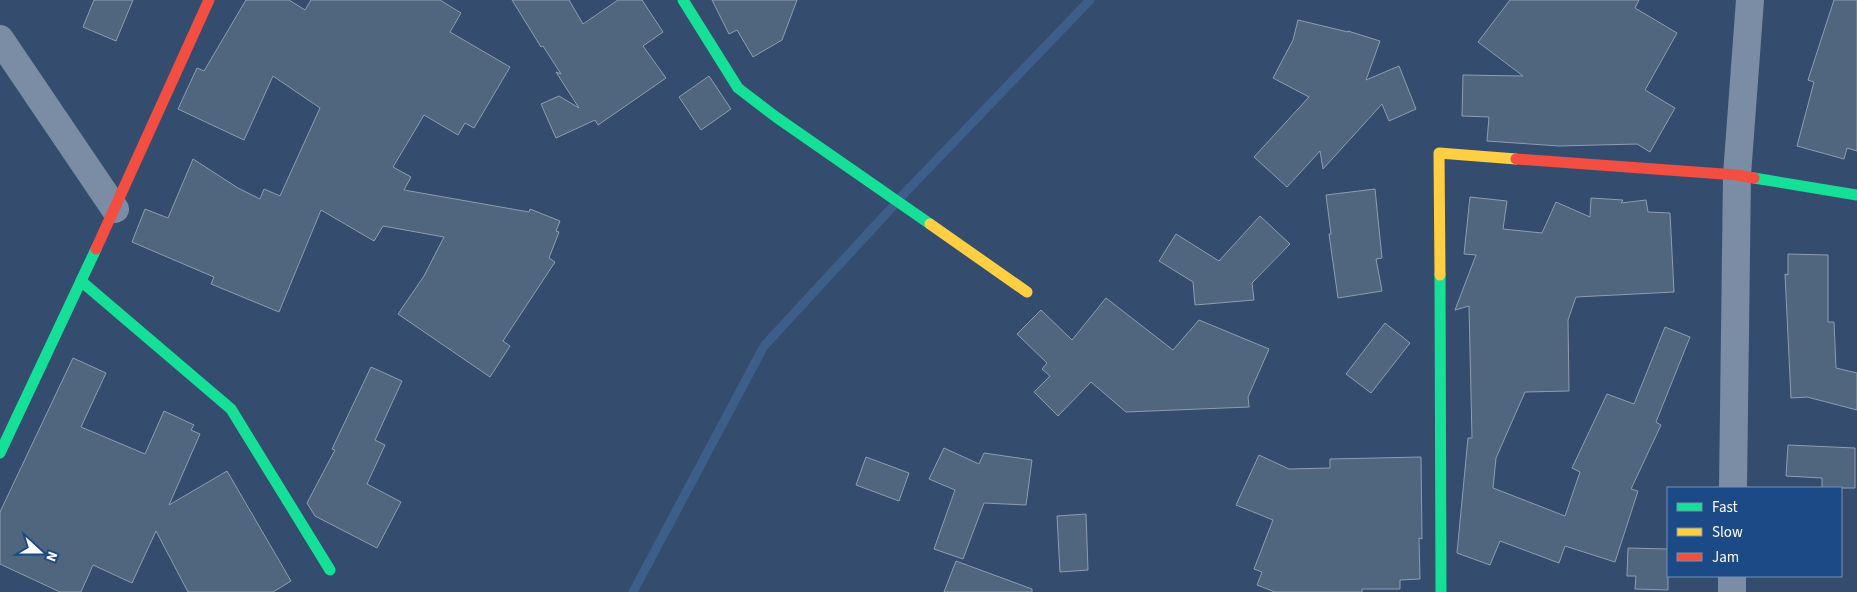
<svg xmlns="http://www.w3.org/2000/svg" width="1857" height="592" viewBox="0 0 1857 592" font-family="'Source Sans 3',sans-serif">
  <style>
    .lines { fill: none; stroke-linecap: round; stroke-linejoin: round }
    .stream { stroke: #3d5e89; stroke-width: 9 }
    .building { fill: #50657e; stroke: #8e9db1 }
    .street { stroke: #7a8da4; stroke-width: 28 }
    .fast { stroke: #16e098; stroke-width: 11 }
    .slow { stroke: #ffcf43; stroke-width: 11 }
    .jam { stroke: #f24e42; stroke-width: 11 }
  </style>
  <rect width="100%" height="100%" fill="#344d6e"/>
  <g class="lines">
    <g class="stream">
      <path d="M898,200L1090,0"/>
      <path d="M633,592L764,346L896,203"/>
    </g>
  </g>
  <g class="building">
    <path d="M94,0H133L116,41L83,27Z"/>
    <path d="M246,0H289L305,10L311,0H440L461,13L450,32L510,67L474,128L465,123L458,135L424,115L393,167L411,177L404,190L529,212L530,209L560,221L556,231L559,232L549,258L555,262L503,341L510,346L490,377L398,314L424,276L444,237L383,226L374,241L321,210L279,312L211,284L214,277L132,242L145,209L168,218L193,159L238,188L260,199L264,189L280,196L320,108L273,76L244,140L178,109L197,68L204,71Z"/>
    <path d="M512,0H569L583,24L618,0H642L663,32L643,46L666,78L598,125L595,120L556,138L541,104L559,96L579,108L556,72L561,74L543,46L541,47Z"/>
    <path d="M712,0H797L782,40L753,57L737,30L729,34Z"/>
    <path d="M1510,0H1639L1635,8L1677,33L1645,90L1675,108L1650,152L1637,144L1559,146L1487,141L1489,117L1462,116L1463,75L1523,76L1478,42Z"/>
    <path d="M1834,0H1857V151L1847,148L1844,159L1797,146L1814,82L1808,80Z"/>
    <path d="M1298,20L1348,32V31L1380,41L1366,80L1399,66L1416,109L1389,121L1382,104L1323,169L1320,151L1287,187L1254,157L1309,97L1273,78L1293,40Z"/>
    <path d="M709,76L731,109L701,130L679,97Z"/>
    <path d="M1375,189L1382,258L1376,259L1382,291L1338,298L1329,234H1331L1326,195Z"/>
    <path d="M1470,197L1507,201L1503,229L1542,233L1556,202L1590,217L1591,198L1623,200L1621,203L1646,200L1648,212L1670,213L1674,292L1576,297L1568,320L1569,391L1525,392L1496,458L1493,488L1565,516L1580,472L1572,468L1607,394L1634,404L1665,327L1690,337L1656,422L1661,425L1631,489L1638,491L1615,562L1565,546L1559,563L1500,541L1490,565L1457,553L1468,438H1472L1469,306L1455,310L1476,255L1464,254Z"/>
    <path d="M1260,216L1290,244L1252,283L1254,300L1195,305L1193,282L1159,261L1176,234L1219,261Z"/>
    <path d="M1788,254L1828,255V322H1834L1836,368L1857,373V410L1807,397L1791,398L1785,274L1788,275Z"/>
    <path d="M1106,298L1173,350L1199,320L1269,349L1248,397L1249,407L1126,412L1091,382L1058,416L1034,392L1050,376L1042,369L1047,363L1017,334L1041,310L1072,340Z"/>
    <path d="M1385,323L1410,343L1371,393L1346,374Z"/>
    <path d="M73,358L106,373L81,427L145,454L164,411L194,425L191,430L200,434L169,505L227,471L291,581L273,592H188L156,531L132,583L93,565L81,592H60L0,564V512Z"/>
    <path d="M371,367L402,381L375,440L385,445L367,484L401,502L377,548L315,516L307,503L335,450L332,449Z"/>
    <path d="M1788,445L1855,448V488H1822V478L1786,476Z"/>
    <path d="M944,448L979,464L984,453L1032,460L1026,505L984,503L963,559L934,549L955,490L929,479Z"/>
    <path d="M1259,455L1289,469L1330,468V459L1421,457L1422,539L1419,538L1420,579L1400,580V589H1362V592H1275L1257,585L1262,572L1254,569L1273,520L1236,505Z"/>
    <path d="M866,457L909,473L899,501L856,485Z"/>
    <path d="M1086,514L1088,570L1060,572L1057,516Z"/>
    <path d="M1628,548L1668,549V590L1635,589L1636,576H1627Z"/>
    <path d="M956,561L1032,589V592H944Z"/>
  </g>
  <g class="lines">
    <g class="street">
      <path d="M0,39L115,209"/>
      <path d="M1733,488L1737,175L1750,0"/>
      <path d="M1732,592V576"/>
    </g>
    <g class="fast">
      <path d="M683,0L738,88L776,117L930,224"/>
      <path d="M1754,178L1857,195"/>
      <path d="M1440,275L1441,592"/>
      <path d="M81,281L231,409L330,570"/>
      <path d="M0,453L96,249"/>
    </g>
    <g class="slow">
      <path d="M930,224L1027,292"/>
      <path d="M1440,275L1439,153L1516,159"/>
    </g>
    <g class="jam">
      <path d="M1516,159L1737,175L1754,178"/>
      <path d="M96,249L209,0"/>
    </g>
  </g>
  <rect x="1667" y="487" width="175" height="90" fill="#1b4a86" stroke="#7692b6"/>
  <rect x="1677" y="503" width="25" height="8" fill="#16e098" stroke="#7692b6"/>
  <text x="1712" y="512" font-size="15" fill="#ffffff">Fast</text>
  <rect x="1677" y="528" width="25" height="8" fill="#ffcf43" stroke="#7692b6"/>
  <text x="1712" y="537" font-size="15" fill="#ffffff">Slow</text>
  <rect x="1677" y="553" width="25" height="8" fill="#f24e42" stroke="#7692b6"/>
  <text x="1712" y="562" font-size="15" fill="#ffffff">Jam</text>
  <g transform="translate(40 552) rotate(111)" stroke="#1b4a86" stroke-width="4" paint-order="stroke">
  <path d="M0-4L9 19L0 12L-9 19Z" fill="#ffffff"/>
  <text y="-8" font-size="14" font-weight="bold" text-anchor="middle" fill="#ffffff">N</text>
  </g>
</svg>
